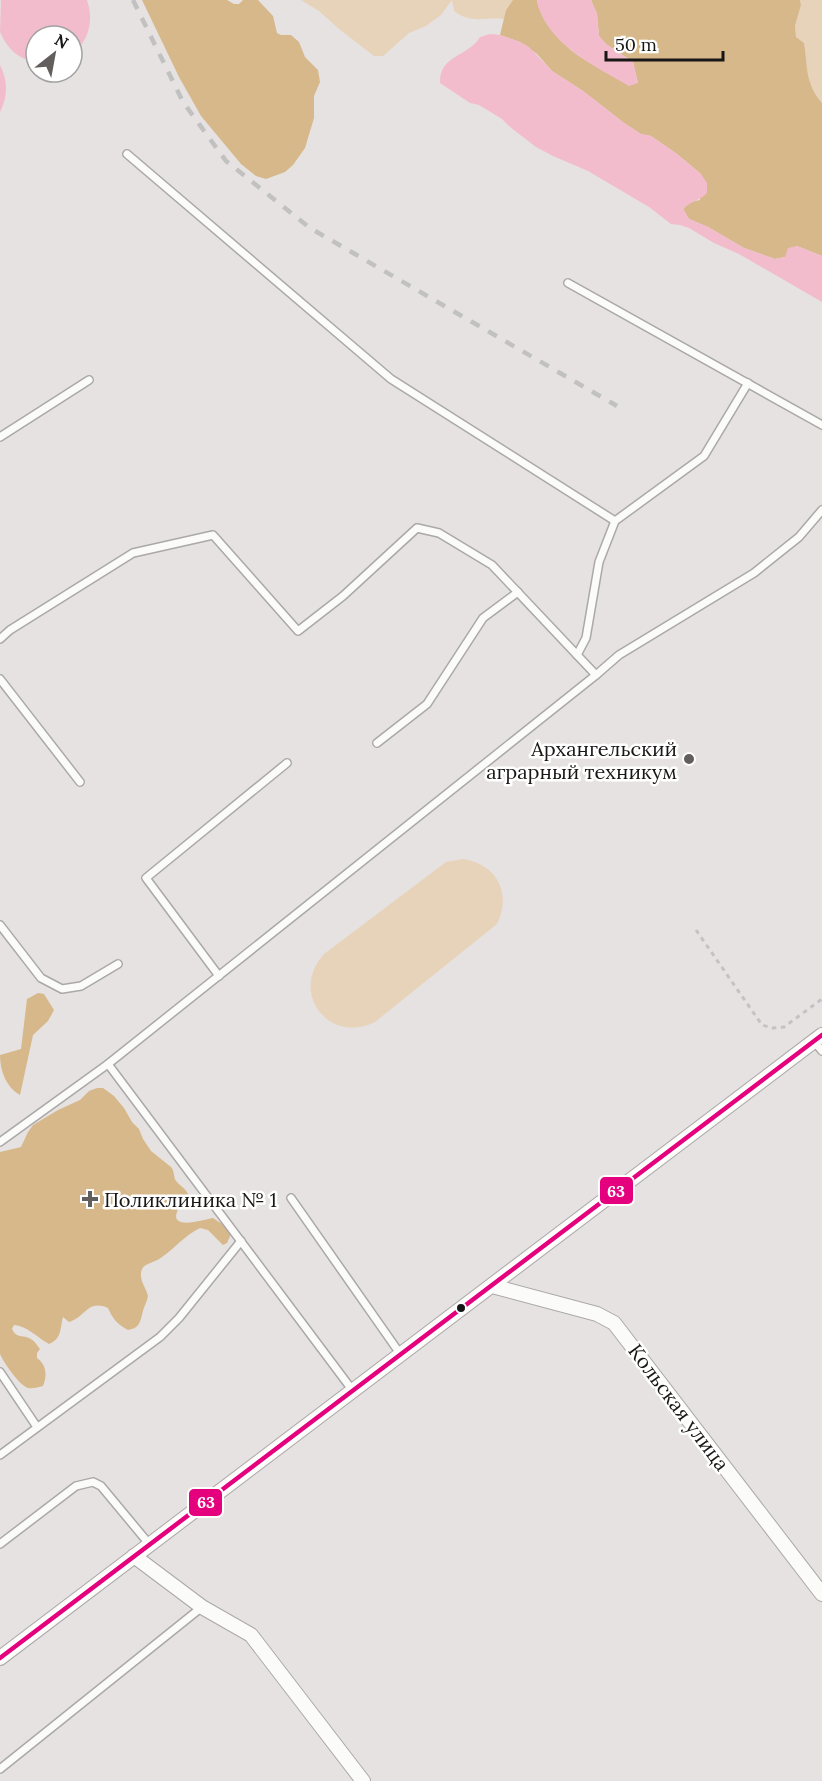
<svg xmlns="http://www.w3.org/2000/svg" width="822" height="1781" viewBox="0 0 822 1781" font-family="Lora,serif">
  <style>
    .green { fill: #e7d3b9 }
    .forest { fill: #d7b88a }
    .water { fill: #f2bccd }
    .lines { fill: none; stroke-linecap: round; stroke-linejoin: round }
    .service-casing { stroke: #aba8a8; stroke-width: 10 }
    .minor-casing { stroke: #aba8a8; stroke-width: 16 }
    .path { stroke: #c4c3c3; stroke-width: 3; stroke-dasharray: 4.5 4.5; stroke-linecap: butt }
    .service { stroke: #fbfbfa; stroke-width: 7 }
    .minor { stroke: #fbfbfa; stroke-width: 14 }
    .rail { stroke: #c1c1c1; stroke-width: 4.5; stroke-dasharray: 10 10; stroke-linecap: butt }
    .bus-1-casing { stroke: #fff; stroke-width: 9 }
    .bus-1 { stroke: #e5007d; stroke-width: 4.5 }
    .poi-dot { fill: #615e5d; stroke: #fff; stroke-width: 2 }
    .bus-dot { fill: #191716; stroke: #fff; stroke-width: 2 }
    .labels { text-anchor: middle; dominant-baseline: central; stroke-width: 5; stroke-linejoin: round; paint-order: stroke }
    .poi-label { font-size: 20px; fill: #191716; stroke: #fff; text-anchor: end }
    .street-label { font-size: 20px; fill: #191716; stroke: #fff }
    .line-badge { stroke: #fff; stroke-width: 2 }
    .badge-label { font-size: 16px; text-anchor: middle; font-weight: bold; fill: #fff }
  </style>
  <rect width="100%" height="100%" fill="#e6e2e1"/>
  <g class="green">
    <path d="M301,0H513L506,10L504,19C485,17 470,24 454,11L452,0L441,15L426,26L409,33L383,56H374L339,29L319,11Z"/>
    <path d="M800,0H822V103C805,83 808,68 804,43L796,37L795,26L801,5Z"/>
    <path d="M463,859C497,864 512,894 497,924L375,1022C328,1045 289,992 324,954L446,862Z"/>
  </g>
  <g class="forest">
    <path d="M142,0H227L234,4H239L243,0H258L273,16L277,33L281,35H291L299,42L305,57L318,70L320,82L314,96V118L305,148L293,165L285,172L266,179L256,176L241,164L201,116L179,77Z"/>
    <path d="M513,0H537C539,13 546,22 554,33C579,63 603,69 638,83L633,62L606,44L599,36L597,14L591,0H800L801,5L795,26L796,37L804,43C808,68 805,83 822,103V256L797,246L785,257L775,259L744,248L708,227L689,219L683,209L690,202L700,200L701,174L677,154L651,136L641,134L624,123L583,91L552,71L537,54L520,42L500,35L506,10Z"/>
    <path d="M38,993L44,994L54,1010L48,1021L33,1035L20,1095C6,1087 0,1071 0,1055L21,1049L27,999Z"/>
    <path d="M97,1088H103L114,1096L124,1108L132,1122L139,1129L143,1139L151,1151L171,1167C175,1172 173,1176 176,1181C181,1187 186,1188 189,1196C186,1202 179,1205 177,1212C170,1231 206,1219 213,1218L225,1226L231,1234L227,1243L223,1245L208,1230L200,1228C185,1235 175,1248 162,1257C156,1262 145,1263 142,1269C138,1279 146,1287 148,1296C147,1302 144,1306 143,1311C140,1322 140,1328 128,1330C118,1325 112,1318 108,1308C87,1299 86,1317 69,1322L63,1317C60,1328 62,1339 49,1344C38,1338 27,1326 14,1325L12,1329C16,1338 21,1335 29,1338C34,1340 37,1345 40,1349L37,1353V1358C47,1365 47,1376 43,1386C38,1387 33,1389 28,1388C19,1385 4,1363 0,1354V1152L21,1147L28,1132L33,1125L58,1110L80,1100L89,1091Z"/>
  </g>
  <g class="water">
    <path d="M1,0H87C94,21 89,40 72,55V36H36V63C19,59 7,49 0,32Z"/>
    <path d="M537,0H591L597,14L599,36L606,44L633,62L638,83L629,86C596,67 544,42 537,0Z"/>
    <path d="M490,34L500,35L520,42L529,47L552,71L583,91L624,123L641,134L651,136L677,154L701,174L707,183V193C699,201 691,201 683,209L689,219L708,227L744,248L775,259L785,257L788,248L797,246L822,256V302L739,254L714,243L689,228L680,225L671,224L649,207L588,171L553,156L536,147L510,127L502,119L479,105L470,103L440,83C439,55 468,57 480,37Z"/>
    <path d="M0,65C8,81 8,96 0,112Z"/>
  </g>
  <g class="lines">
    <defs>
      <g id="service">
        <path d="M127,154L391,379L615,521"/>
        <path d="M568,283L822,425"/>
        <path d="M0,437L89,380"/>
        <path d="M0,639L10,630L133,553L213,535L298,631L343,596L417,528L439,533L492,565L596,675"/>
        <path d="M577,655L586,638L599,562L615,521L704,456L748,383"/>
        <path d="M0,679L80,782"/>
        <path d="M377,743L427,704L483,618L518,592"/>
        <path d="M0,925L41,978L62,989L81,986L118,964"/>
        <path d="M219,976L146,878L287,763"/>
        <path d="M814,1041L822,1051"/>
        <path d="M108,1064L353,1391"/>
        <path d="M0,1142L108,1064L596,675L619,655L754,573L799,537L822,510"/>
        <path d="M291,1198L401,1355"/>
        <path d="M0,1372L37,1427"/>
        <path d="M0,1455L160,1337L179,1318L241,1241"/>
        <path d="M0,1544L76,1486L93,1482L101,1486L150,1545"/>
        <path d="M0,1769L202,1607"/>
      </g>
      <g id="minor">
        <path d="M492,1286L597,1314L614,1323L822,1594"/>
        <path d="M134,1556L202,1607L251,1635L363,1781"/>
        <path d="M0,1658L822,1035"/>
      </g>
    </defs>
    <use href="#service" class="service-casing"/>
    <use href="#minor" class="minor-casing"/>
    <path class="path" d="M696,930L762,1025L772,1028L784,1027L822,999"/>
    <use href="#service" class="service"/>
    <use href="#minor" class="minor"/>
    <path class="rail" d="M133,0L183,102L226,161L310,228L617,406"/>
    <defs>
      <path id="bus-1" d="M0,1658L822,1035"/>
    </defs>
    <use href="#bus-1" class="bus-1-casing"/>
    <use href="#bus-1" class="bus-1"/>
  </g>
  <g class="poi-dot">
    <circle cx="689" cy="759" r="6"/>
    <path d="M87 1190h6v6h6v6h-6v6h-6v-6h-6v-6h6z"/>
  </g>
  <circle class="bus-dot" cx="461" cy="1308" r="5"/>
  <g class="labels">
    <g class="poi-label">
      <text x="677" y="748">Архангельский<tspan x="677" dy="23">аграрный техникум</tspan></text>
      <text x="104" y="1199" text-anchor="start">Поликлиника № 1</text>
    </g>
    <g class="street-label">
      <text transform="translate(679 1407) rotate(53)">Кольская улица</text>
    </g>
  </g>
  <g class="line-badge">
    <rect x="599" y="1176" width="35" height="29" rx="6" fill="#e5007d"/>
    <rect x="188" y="1488" width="35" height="29" rx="6" fill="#e5007d"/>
  </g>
  <g class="badge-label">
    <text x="616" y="1197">63</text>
    <text x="206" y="1508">63</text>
  </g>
  <g transform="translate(54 54) rotate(31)"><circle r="28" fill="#ffffff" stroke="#a3a2a2" stroke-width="1.5"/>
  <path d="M0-4.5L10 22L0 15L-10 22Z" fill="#615e5d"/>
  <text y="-9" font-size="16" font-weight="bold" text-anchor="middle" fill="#191716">N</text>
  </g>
  <path d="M606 51v9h117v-9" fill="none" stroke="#191716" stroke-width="3"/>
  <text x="615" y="51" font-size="18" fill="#191716" stroke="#ffffff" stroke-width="4.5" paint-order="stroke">50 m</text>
</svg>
